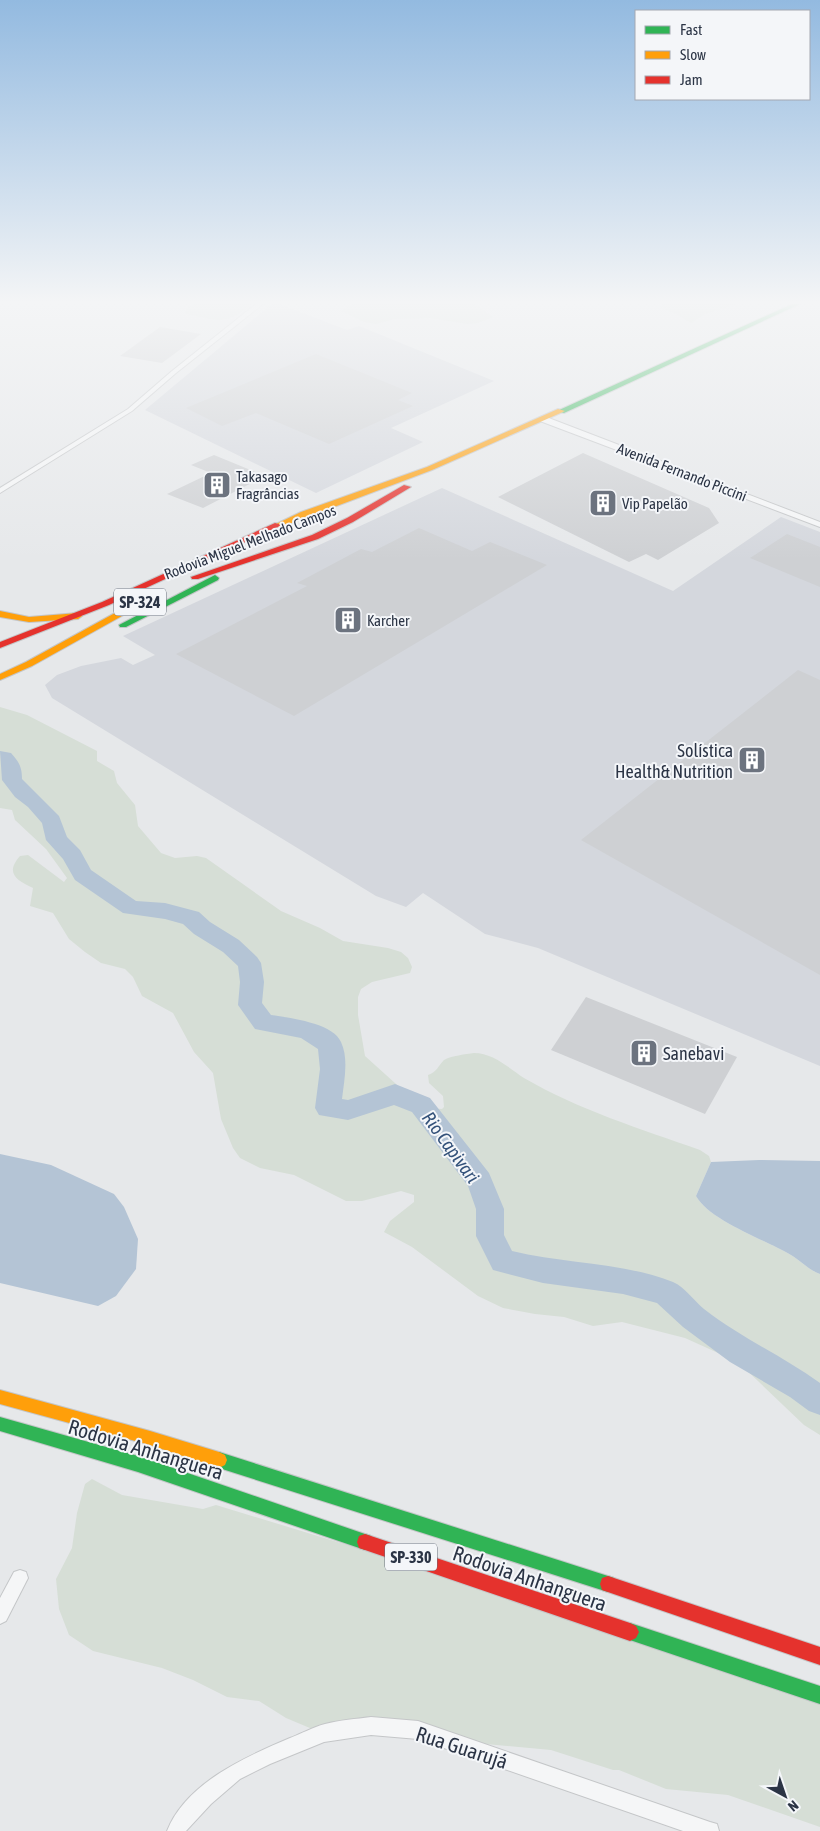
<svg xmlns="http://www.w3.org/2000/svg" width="820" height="1831" viewBox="0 0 820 1831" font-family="'Asap Condensed',sans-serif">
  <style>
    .built { fill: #d4d7dd }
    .green { fill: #d6ded6 }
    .water { fill: #b4c4d5 }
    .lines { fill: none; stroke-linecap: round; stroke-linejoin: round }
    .river { fill: #b4c4d5; fill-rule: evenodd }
    .building { fill: #ced0d3 }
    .street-casing { stroke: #c4c6c8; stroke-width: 2 }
    .fast-casing { stroke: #c4c6c8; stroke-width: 2 }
    .slow-casing { stroke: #c4c6c8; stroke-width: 2 }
    .jam-casing { stroke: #c4c6c8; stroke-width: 2 }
    .street { fill: #f5f6f7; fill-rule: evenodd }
    .fast { fill: #30b455; fill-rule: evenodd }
    .slow { fill: #ff9f0a; fill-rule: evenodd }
    .jam { fill: #e5322d; fill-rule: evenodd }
    .labels { text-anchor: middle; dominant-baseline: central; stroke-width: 4; stroke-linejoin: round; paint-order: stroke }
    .far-street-label { font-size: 15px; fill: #2b3445; stroke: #f4f6f9 }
    .far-poi-label { font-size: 15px; fill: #2b3445; stroke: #f4f6f9; text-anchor: start }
    .shield { fill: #f4f6f9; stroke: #676e7b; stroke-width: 1 }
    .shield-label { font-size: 16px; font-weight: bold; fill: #2b3445 }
    .poi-label { font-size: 18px; fill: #2b3445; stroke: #f4f6f9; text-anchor: end }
    .water-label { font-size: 19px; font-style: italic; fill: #34527a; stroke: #f4f6f9 }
    .near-street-label { font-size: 21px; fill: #2b3445; stroke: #f4f6f9 }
  </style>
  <rect width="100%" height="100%" fill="#e6e8ea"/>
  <g class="built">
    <path d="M272,304H279L347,330L359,326L494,381L391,428L423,442L316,493L145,410Z"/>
    <path d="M442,488L673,591L781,517L820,532V1066L538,948L485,934L423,893L406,907L376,896L52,698L45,685L57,675L81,666L121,658L133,665L155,655L123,636Z"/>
  </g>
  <g class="green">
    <path d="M194,304H252C224,327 218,320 186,314L185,312L187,308Z"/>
    <path d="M353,304H475L493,317L478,323L467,324L430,318L395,319L376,324L364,322L341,311Z"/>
    <path d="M663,304H737L705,314L691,323L676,314L661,308Z"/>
    <path d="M0,707L27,715L97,751V761L114,771L117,783L135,805L138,826L161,853L175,858L197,856L206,858L281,911L320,928L343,941L388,948L401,952L408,958L412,967L410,973L372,982L361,989L358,997V1015L365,1056L406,1093L430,1108L442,1109L444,1107L443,1096L429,1083L428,1075C437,1072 438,1066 444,1060C451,1056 466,1054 474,1053C493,1053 509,1068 524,1078C579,1110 641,1129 700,1150L709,1156L711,1162L696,1196C710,1221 766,1240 791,1255C801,1261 809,1270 820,1274V1435L804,1425L738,1362L685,1338L622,1322L593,1326L564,1317L535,1314L503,1308L478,1296L412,1247L384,1232L390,1221L414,1202V1195L401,1191L362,1201H346L294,1175L260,1168L240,1158L233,1148L221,1119L213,1073L194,1052L173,1013L142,996L133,977L125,969L101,963L85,952L69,939L53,913L30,906L33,888C16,880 5,873 20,856L28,855L64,882L67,878L46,849L15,820L12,810L0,808Z"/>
    <path d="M92,1479L122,1495L203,1509L216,1505L820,1689V1827L728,1795L666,1789L619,1770H613L551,1750L475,1743L458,1753L423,1729L317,1731L286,1718L259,1701L227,1697L193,1680L162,1668L93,1651L69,1635L59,1609L56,1579L72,1548L77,1513L85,1484Z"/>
  </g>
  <g class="water">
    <path d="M0,1154L51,1165L114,1194L124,1207L138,1239L136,1269L116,1296L98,1306L0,1283Z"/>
    <path d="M759,1160L820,1161V1274C809,1270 801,1261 791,1255C766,1240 710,1221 696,1196L711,1162Z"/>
  </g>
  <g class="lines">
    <path class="river" d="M0,751L11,753C19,762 22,767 22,779L59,816L67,837L80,850L91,870L136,901L165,903L199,912L210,922L239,940L257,957L261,963L264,982L262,1003L271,1015C290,1018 333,1023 341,1042C349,1059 344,1081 342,1099L348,1100L395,1084L430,1098L489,1173L504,1209V1235L512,1251C565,1264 622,1262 673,1282C685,1287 694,1301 704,1309C741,1338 783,1356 820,1383V1415L809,1411L790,1397L730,1362L683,1327L657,1303L623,1294L543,1283L493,1270L476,1236V1209L468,1186L412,1112L394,1105L348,1120L319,1115L315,1108L320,1069L318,1049L301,1038L255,1029L238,1005L240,982L238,966L223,952L194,934L183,924L165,919L123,913L75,880L63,859L46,840L42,823L28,807L15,797L2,780Z"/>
  </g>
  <g class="building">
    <path d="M160,327L201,334L162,363L120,356Z"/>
    <path d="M316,354L412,393L398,400L413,406L329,444L256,413L222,426L186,408Z"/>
    <path d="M583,453L709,508L719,523L658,560L646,554L629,562L498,497Z"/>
    <path d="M214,455L265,476L203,508L167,494L211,473L191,465Z"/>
    <path d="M419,528L472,551L490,542L547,565L294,716L176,654L307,586L297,583L361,549L372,552Z"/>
    <path d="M787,534L820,547V587L750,558Z"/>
    <path d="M798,670L820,680V975L581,840Z"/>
    <path d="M586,997L737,1057L705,1114L551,1050Z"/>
  </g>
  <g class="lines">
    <defs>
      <g id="street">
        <path d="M256,304H263L176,373L132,411L0,493V488L128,409L172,371Z"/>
        <path d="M540,417H546L820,522V527L540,421Z"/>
        <path d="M20,1570L26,1572L28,1578L6,1621L0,1624V1598L14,1572Z"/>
        <path d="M371,1717L418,1721L710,1822L717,1824L719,1831H683L418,1739L371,1735L324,1742L270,1764L240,1779L211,1804L186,1831H167C186,1783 245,1757 290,1738C301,1734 313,1727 325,1724C340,1720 356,1719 371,1717Z"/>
      </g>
      <g id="fast">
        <path d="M792,304H800L564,413L557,411Z"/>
        <path d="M215,575L219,578L218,580L126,627H120L119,625Z"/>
        <path d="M0,1417L138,1456L365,1534L371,1536L373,1542L371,1548L365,1550L138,1472L0,1431Z"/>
        <path d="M219,1452L608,1576L614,1578L616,1584L614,1590L608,1592L219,1468L213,1465L211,1460L213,1455Z"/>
        <path d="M630,1623L820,1686V1704L624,1638L621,1632L624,1626Z"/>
      </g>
      <g id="slow">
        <path d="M558,409L565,411L432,470L281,527L274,525L301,512L427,467Z"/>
        <path d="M135,602L139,605L138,607L32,666L0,680V674L26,662Z"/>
        <path d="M0,611L29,617L78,613L82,616L78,619L29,622L0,617Z"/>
        <path d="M0,1390L150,1431L219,1452L225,1455L227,1460L225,1465L219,1468L150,1445L0,1404Z"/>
      </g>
      <g id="jam">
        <path d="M404,485L411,487L353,522L318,539L198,579H192L191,577L312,535L347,518Z"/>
        <path d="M275,523L282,525L109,605L0,648V642L102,602Z"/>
        <path d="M365,1534L630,1623L636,1626L639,1632L636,1638L630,1641L365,1550L359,1548L357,1542L359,1536Z"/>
        <path d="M608,1576L820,1647V1665L602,1590L600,1584L602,1578Z"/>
      </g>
    </defs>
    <use href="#street" class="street-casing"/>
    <use href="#fast" class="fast-casing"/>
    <use href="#slow" class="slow-casing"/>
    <use href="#jam" class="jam-casing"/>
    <use href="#street" class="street"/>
    <use href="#fast" class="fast"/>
    <use href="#slow" class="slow"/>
    <use href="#jam" class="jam"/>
  </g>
  <linearGradient id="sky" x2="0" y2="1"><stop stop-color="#93bae0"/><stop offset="0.54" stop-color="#f4f5f6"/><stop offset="1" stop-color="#f4f5f6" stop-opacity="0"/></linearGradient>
  <rect width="820" height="560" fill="url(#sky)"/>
  <defs>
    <symbol id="building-square" viewBox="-11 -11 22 22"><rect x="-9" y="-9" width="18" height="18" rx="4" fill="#6c737f" stroke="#f4f6f9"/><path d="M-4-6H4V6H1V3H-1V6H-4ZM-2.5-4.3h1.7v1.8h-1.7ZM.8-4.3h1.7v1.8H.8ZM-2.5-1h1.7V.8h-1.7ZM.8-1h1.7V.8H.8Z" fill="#fff"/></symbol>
  </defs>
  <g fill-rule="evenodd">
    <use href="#building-square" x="201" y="469" width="32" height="32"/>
    <use href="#building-square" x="587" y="487" width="32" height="32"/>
    <use href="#building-square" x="332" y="604" width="32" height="32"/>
    <use href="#building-square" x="736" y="744" width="32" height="32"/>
    <use href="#building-square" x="628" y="1037" width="32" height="32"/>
  </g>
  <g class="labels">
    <g class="far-street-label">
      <text transform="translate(682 472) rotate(21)">Avenida Fernando Piccini</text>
      <text transform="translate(250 542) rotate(-21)">Rodovia Miguel Melhado Campos</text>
    </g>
    <g class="far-poi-label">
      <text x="236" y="476">Takasago<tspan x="236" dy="17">Fragrâncias</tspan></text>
      <text x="622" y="503">Vip Papelão</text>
      <text x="367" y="620">Karcher</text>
    </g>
    <g class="shield">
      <rect x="114" y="588.5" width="52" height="27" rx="4"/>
      <rect x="385" y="1543.5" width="52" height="27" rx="4"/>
    </g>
    <g class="shield-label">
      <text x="140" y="602">SP-324</text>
      <text x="411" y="1557">SP-330</text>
    </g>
    <g class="poi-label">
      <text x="733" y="750">Solística<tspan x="733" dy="21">Health&amp; Nutrition</tspan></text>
      <text x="663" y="1053" text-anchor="start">Sanebavi</text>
    </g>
    <g class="water-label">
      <text transform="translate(451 1147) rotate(54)">Rio Capivari</text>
    </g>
    <g class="near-street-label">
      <text transform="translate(146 1449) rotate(17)">Rodovia Anhanguera</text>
      <text transform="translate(530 1578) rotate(19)">Rodovia Anhanguera</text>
      <text transform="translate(462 1747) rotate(18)">Rua Guarujá</text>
    </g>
  </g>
  <rect x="635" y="10" width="175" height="90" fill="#f4f6f9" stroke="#a4a8b1"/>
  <rect x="645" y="26" width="25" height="8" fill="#30b455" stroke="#a4a8b1"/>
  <text x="680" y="35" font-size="15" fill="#2b3445">Fast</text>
  <rect x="645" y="51" width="25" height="8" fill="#ff9f0a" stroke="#a4a8b1"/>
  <text x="680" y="60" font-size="15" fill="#2b3445">Slow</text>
  <rect x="645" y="76" width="25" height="8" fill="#e5322d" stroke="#a4a8b1"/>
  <text x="680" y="85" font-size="15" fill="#2b3445">Jam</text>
  <g transform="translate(785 1796) rotate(140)" stroke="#f4f6f9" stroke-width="4" paint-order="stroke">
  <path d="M0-4L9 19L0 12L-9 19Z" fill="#2b3445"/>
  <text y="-8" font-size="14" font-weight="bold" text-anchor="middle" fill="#2b3445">N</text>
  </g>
</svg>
